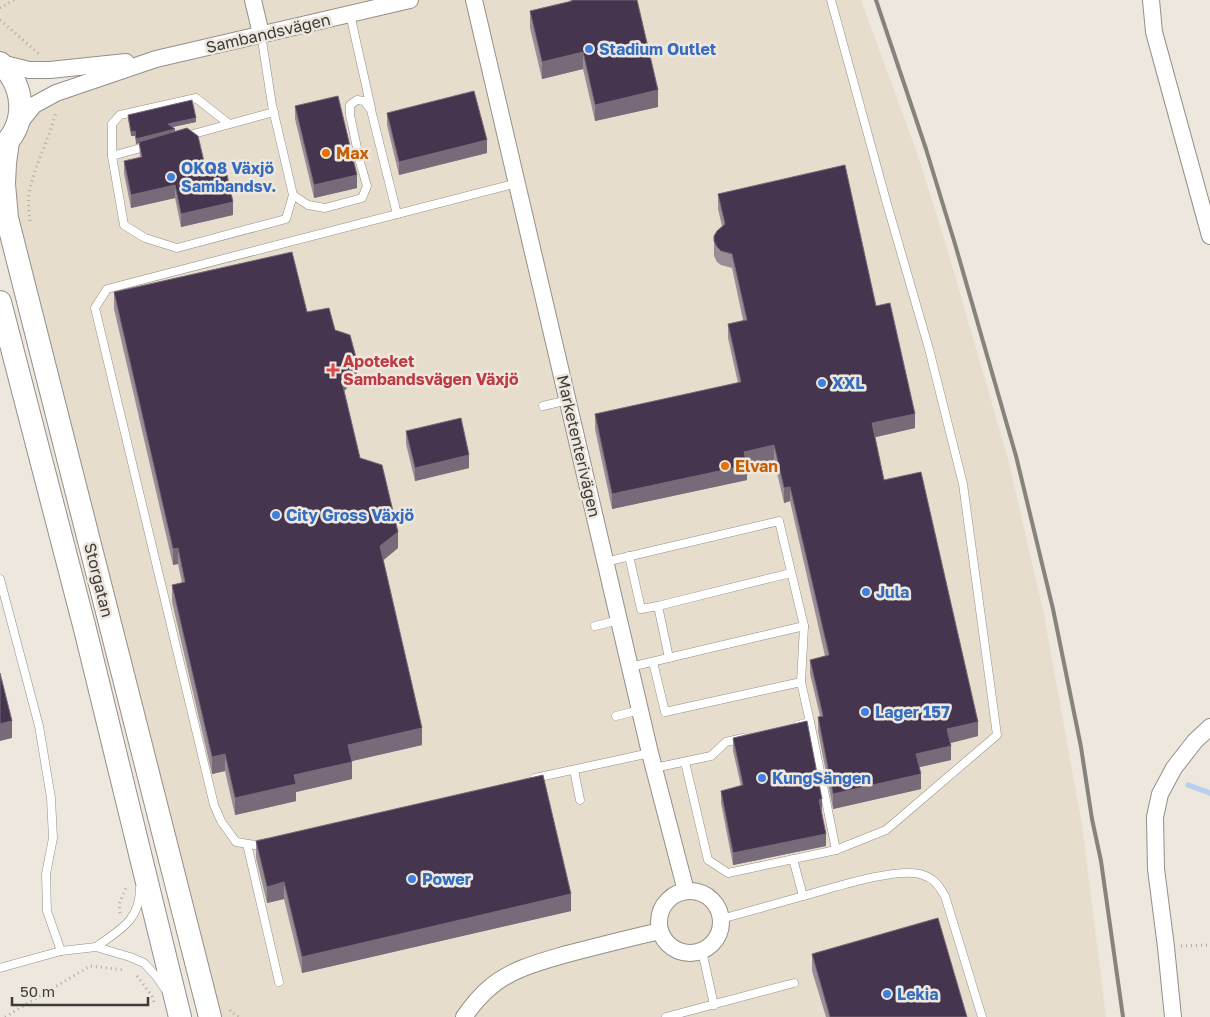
<svg xmlns="http://www.w3.org/2000/svg" width="1210" height="1017" viewBox="0 0 1210 1017" font-family="'Golos Text',sans-serif">
  <style>
    .built { fill: #e7ddcd }
    .lines { fill: none; stroke-linecap: round; stroke-linejoin: round }
    .stream { stroke: #b9d0ed; stroke-width: 5.5 }
    .service-casing { stroke: #958f87; stroke-width: 9 }
    .minor-casing { stroke: #958f87; stroke-width: 18 }
    .secondary-casing { stroke: #958f87; stroke-width: 24 }
    .path { stroke: #afaaa3; stroke-width: 3; stroke-dasharray: 1 4; stroke-linecap: butt }
    .service { stroke: #fff; stroke-width: 8 }
    .minor { stroke: #fff; stroke-width: 16 }
    .secondary { stroke: #fff; stroke-width: 22 }
    .rail { stroke: #86827c; stroke-width: 4 }
    .wall { fill: #998e96 }
    .shaded-wall { fill: #776a79 }
    .building { fill: #45354e; stroke: #776a79 }
    .shop-dot { fill: #3f7fe0; stroke: #ede7de; stroke-width: 2 }
    .food-dot { fill: #e8710a; stroke: #ede7de; stroke-width: 2 }
    .health-dot { fill: #e0444e; stroke: #ede7de; stroke-width: 2 }
    .labels { text-anchor: middle; dominant-baseline: central; stroke-width: 5; stroke-linejoin: round; paint-order: stroke }
    .street-label { font-size: 16px; fill: #3d3a37; stroke: #ede7de }
    .shop-label { font-size: 16px; font-weight: bold; fill: #366cbe; stroke: #ede7de; text-anchor: start }
    .food-label { font-size: 16px; font-weight: bold; fill: #c56008; stroke: #ede7de; text-anchor: start }
    .health-label { font-size: 16px; font-weight: bold; fill: #be3a42; stroke: #ede7de; text-anchor: start }
  </style>
  <rect width="100%" height="100%" fill="#ede7de"/>
  <path class="built" d="M0,0H861L917,153L947,248L1008,459L1044,615L1082,825L1106,1017H210L4,184L34,105L153,60L50,70L0,63Z"/>
  <g class="lines">
    <path class="stream" d="M1188,785L1210,793"/>
    <defs>
      <g id="service">
        <path d="M831,0L887,204L929,349L963,484L997,735L886,830L836,850"/>
        <path d="M350,14L371,108"/>
        <path d="M186,136L274,112"/>
        <path d="M148,146L112,156L124,225L145,238L177,248L286,219L293,195L272,105L261,34"/>
        <path d="M112,156V124L120,115L196,98L229,124"/>
        <path d="M293,195L308,205L325,208L362,198L367,186L360,162L350,115V105L357,100L364,101L371,110L397,214"/>
        <path d="M543,406L568,400"/>
        <path d="M629,556L641,609L658,606L669,658"/>
        <path d="M605,562L779,521L804,626L630,667"/>
        <path d="M0,579L39,726L51,798L53,838L46,874L47,911L61,951L96,947L130,957L144,963L156,976L165,989"/>
        <path d="M658,606L791,573"/>
        <path d="M595,626L619,620"/>
        <path d="M653,662L665,712L801,682L804,626"/>
        <path d="M801,682L810,722"/>
        <path d="M616,716L640,710"/>
        <path d="M685,762L708,860L728,873L836,850L810,722L798,725"/>
        <path d="M654,768L711,756L726,742L743,738"/>
        <path d="M574,770L580,800"/>
        <path d="M535,778L650,753"/>
        <path d="M266,843L255,845L236,842L221,821L214,805L95,308L107,289L517,183"/>
        <path d="M247,844L279,982"/>
        <path d="M793,859L803,896"/>
        <path d="M721,919C750,911 778,903 807,895C832,888 900,866 923,875C935,879 938,885 945,896L982,1017"/>
        <path d="M96,947C119,930 140,921 140,888"/>
        <path d="M702,951L714,1005"/>
        <path d="M0,968L61,951"/>
        <path d="M666,1017L794,983"/>
      </g>
      <g id="minor">
        <path d="M253,0L261,34"/>
        <path d="M474,0L650,753L686,891"/>
        <path d="M1151,0L1154,32L1210,236"/>
        <path d="M1,63L29,70H50L126,62"/>
        <path d="M17,126L34,105L56,93L156,59L410,0"/>
        <circle cx="690" cy="922" r="31"/>
        <path d="M464,1017C471,1007 478,998 487,990C508,970 539,962 567,954C598,946 629,938 660,931"/>
        <path d="M1173,1017L1166,947L1156,869L1155,817L1160,794L1174,768L1195,741L1210,727"/>
      </g>
      <g id="secondary">
        <path d="M0,63C26,87 28,125 0,149"/>
        <path d="M8,141L5,163L4,184L7,218L210,1017"/>
        <path d="M0,302L85,629L180,1017"/>
      </g>
    </defs>
    <use href="#service" class="service-casing"/>
    <use href="#minor" class="minor-casing"/>
    <use href="#secondary" class="secondary-casing"/>
    <g class="path">
      <path d="M0,8L14,0"/>
      <path d="M0,20L39,54"/>
      <path d="M30,221C29,212 28,203 29,194C34,166 49,140 56,112"/>
      <path d="M120,913L119,904L126,888"/>
      <path d="M1181,946L1210,945"/>
      <path d="M137,976L152,996L154,1002"/>
      <path d="M230,1010L231,1012L239,1017"/>
      <path d="M5,1017L90,966L125,970"/>
    </g>
    <use href="#service" class="service"/>
    <use href="#minor" class="minor"/>
    <use href="#secondary" class="secondary"/>
    <path class="rail" d="M876,0L926,149L955,244L1016,456L1053,609L1081,747L1092,819L1101,861L1123,1017"/>
  </g>
  <g class="wall">
    <path d="M570,0H637L658,107L595,121L583,69L542,79L530,28V11L570,2Z"/>
    <path d="M295,106L357,188L314,198L295,119Z"/>
    <path d="M387,113L487,153L399,175L387,125Z"/>
    <path d="M128,115L196,122L173,127L175,132L206,170L233,215L181,227L175,198L131,208L124,174V161L140,157L139,143L136,144L135,136H131L128,119Z"/>
    <path d="M718,194L876,306L915,428L875,437L884,480L978,736L950,743L951,760L919,767L921,789L833,809L818,731V717L820,716L810,674V660L825,656L790,501L784,503L774,460L747,466V480L612,509L595,429V414L738,383L728,338V324L743,320L732,268L721,265L717,262L714,256V236L722,226L718,209Z"/>
    <path d="M114,292L307,312L335,330L357,378L344,391L360,458L398,548L383,560L422,745L352,761V779L296,792V801L235,815L225,771L212,774L172,602V585L182,583L178,564L173,565L114,309Z"/>
    <path d="M406,431L469,468L415,481L406,444Z"/>
    <path d="M733,738L822,812L826,846L733,865L721,803V791L741,786L733,751Z"/>
    <path d="M256,841L571,911L302,973L284,899L267,903L256,858Z"/>
    <path d="M812,954L967,1017H826L812,971Z"/>
  </g>
  <g class="shaded-wall">
    <path d="M583,52V69L542,79V62Z"/>
    <path d="M658,90V107L595,121V105Z"/>
    <path d="M196,118V122L168,128V124Z"/>
    <path d="M175,129V133L136,144V139Z"/>
    <path d="M135,131V136H131V132Z"/>
    <path d="M487,140V153L399,175V162Z"/>
    <path d="M357,175V188L314,198V185Z"/>
    <path d="M175,185V198L131,208V195Z"/>
    <path d="M233,202V215L181,227V214Z"/>
    <path d="M357,361V378L341,394V378Z"/>
    <path d="M915,414V428L872,438V423Z"/>
    <path d="M774,445V460L747,466V480L612,509V494L744,452Z"/>
    <path d="M469,455V468L415,481V468Z"/>
    <path d="M790,487V501L784,503V488Z"/>
    <path d="M398,532V548L380,563V546Z"/>
    <path d="M178,548V564L173,565V549Z"/>
    <path d="M12,721V738L0,741V724Z"/>
    <path d="M978,722V736L947,744V729Z"/>
    <path d="M422,728V745L348,762V745Z"/>
    <path d="M951,746V760L916,768V754Z"/>
    <path d="M225,754V771L212,774V757Z"/>
    <path d="M352,762V779L296,792V801L235,815V798L294,775Z"/>
    <path d="M921,774V789L833,809V794Z"/>
    <path d="M822,799V812H819V800Z"/>
    <path d="M826,834V846L733,865V853Z"/>
    <path d="M284,882V899L267,903V887Z"/>
    <path d="M571,894V911L302,973V957Z"/>
  </g>
  <g class="building">
    <path d="M572,0H637L658,90L595,105L583,52L542,62L530,11L572,1Z"/>
    <path d="M474,91L487,140L399,162L387,113Z"/>
    <path d="M338,96L357,175L314,185L295,106Z"/>
    <path d="M192,100L196,118L168,124L175,129L136,139L135,131L131,132L128,115Z"/>
    <path d="M187,128L198,136L206,170L225,166L233,202L181,214L175,185L131,195L124,161L142,157L139,142Z"/>
    <path d="M845,165L876,306L890,303L915,414L872,423L884,480L921,472L978,722L947,729L951,746L916,754L921,774L833,794L818,717L823,716L810,660L829,655L790,487L784,488L774,445L744,452L747,465L612,494L595,414L741,382L728,324L747,320L732,254L721,251L717,247L714,241V236L717,231L725,224L718,194Z"/>
    <path d="M292,252L307,312L329,308L335,330L350,335L357,361L341,378L360,458L382,465L398,532L380,546L422,728L348,745L352,762L294,775L296,784L235,798L225,754L212,757L172,585L185,582L178,548L173,549L114,292Z"/>
    <path d="M461,418L469,455L415,468L406,431Z"/>
    <path d="M0,673L12,721L0,724Z"/>
    <path d="M807,721L822,799L819,800L826,834L733,853L721,791L743,785L733,738Z"/>
    <path d="M543,775L571,894L302,957L284,882L267,887L256,841Z"/>
    <path d="M938,918L967,1017H830L812,954Z"/>
  </g>
  <g class="shop-dot">
    <circle cx="589" cy="49" r="5"/>
    <circle cx="171" cy="177" r="5"/>
    <circle cx="822" cy="383" r="5"/>
    <circle cx="276" cy="515" r="5"/>
    <circle cx="866" cy="592" r="5"/>
    <circle cx="865" cy="712" r="5"/>
    <circle cx="762" cy="778" r="5"/>
    <circle cx="412" cy="879" r="5"/>
    <circle cx="887" cy="994" r="5"/>
  </g>
  <g class="food-dot">
    <circle cx="326" cy="153" r="5"/>
    <circle cx="725" cy="466" r="5"/>
  </g>
  <path class="health-dot" d="M330.5 362.5h5v5h5v5h-5v5h-5v-5h-5v-5h5z"/>
  <g class="labels">
    <g class="street-label">
      <text transform="translate(268 33) rotate(-13)">Sambandsvägen</text>
      <text transform="translate(579 446) rotate(77)">Marketenterivägen</text>
      <text transform="translate(99 580) rotate(76)">Storgatan</text>
    </g>
    <g class="shop-label">
      <text x="599" y="49">Stadium Outlet</text>
      <text x="181" y="168">OKQ8 Växjö<tspan x="181" dy="18">Sambandsv.</tspan></text>
      <text x="832" y="383">XXL</text>
      <text x="286" y="515">City Gross Växjö</text>
      <text x="876" y="592">Jula</text>
      <text x="875" y="712">Lager 157</text>
      <text x="772" y="778">KungSängen</text>
      <text x="422" y="879">Power</text>
      <text x="897" y="994">Lekia</text>
    </g>
    <g class="food-label">
      <text x="336" y="153">Max</text>
      <text x="735" y="466">Elvan</text>
    </g>
    <g class="health-label">
      <text x="343" y="361">Apoteket<tspan x="343" dy="18">Sambandsvägen Växjö</tspan></text>
    </g>
  </g>
  <path d="M12 997v8h136v-8" fill="none" stroke="#3d3a37" stroke-width="2.5"/>
  <text x="20" y="997" font-size="15" fill="#3d3a37" stroke="#ede7de" stroke-width="4" paint-order="stroke">50 m</text>
</svg>
